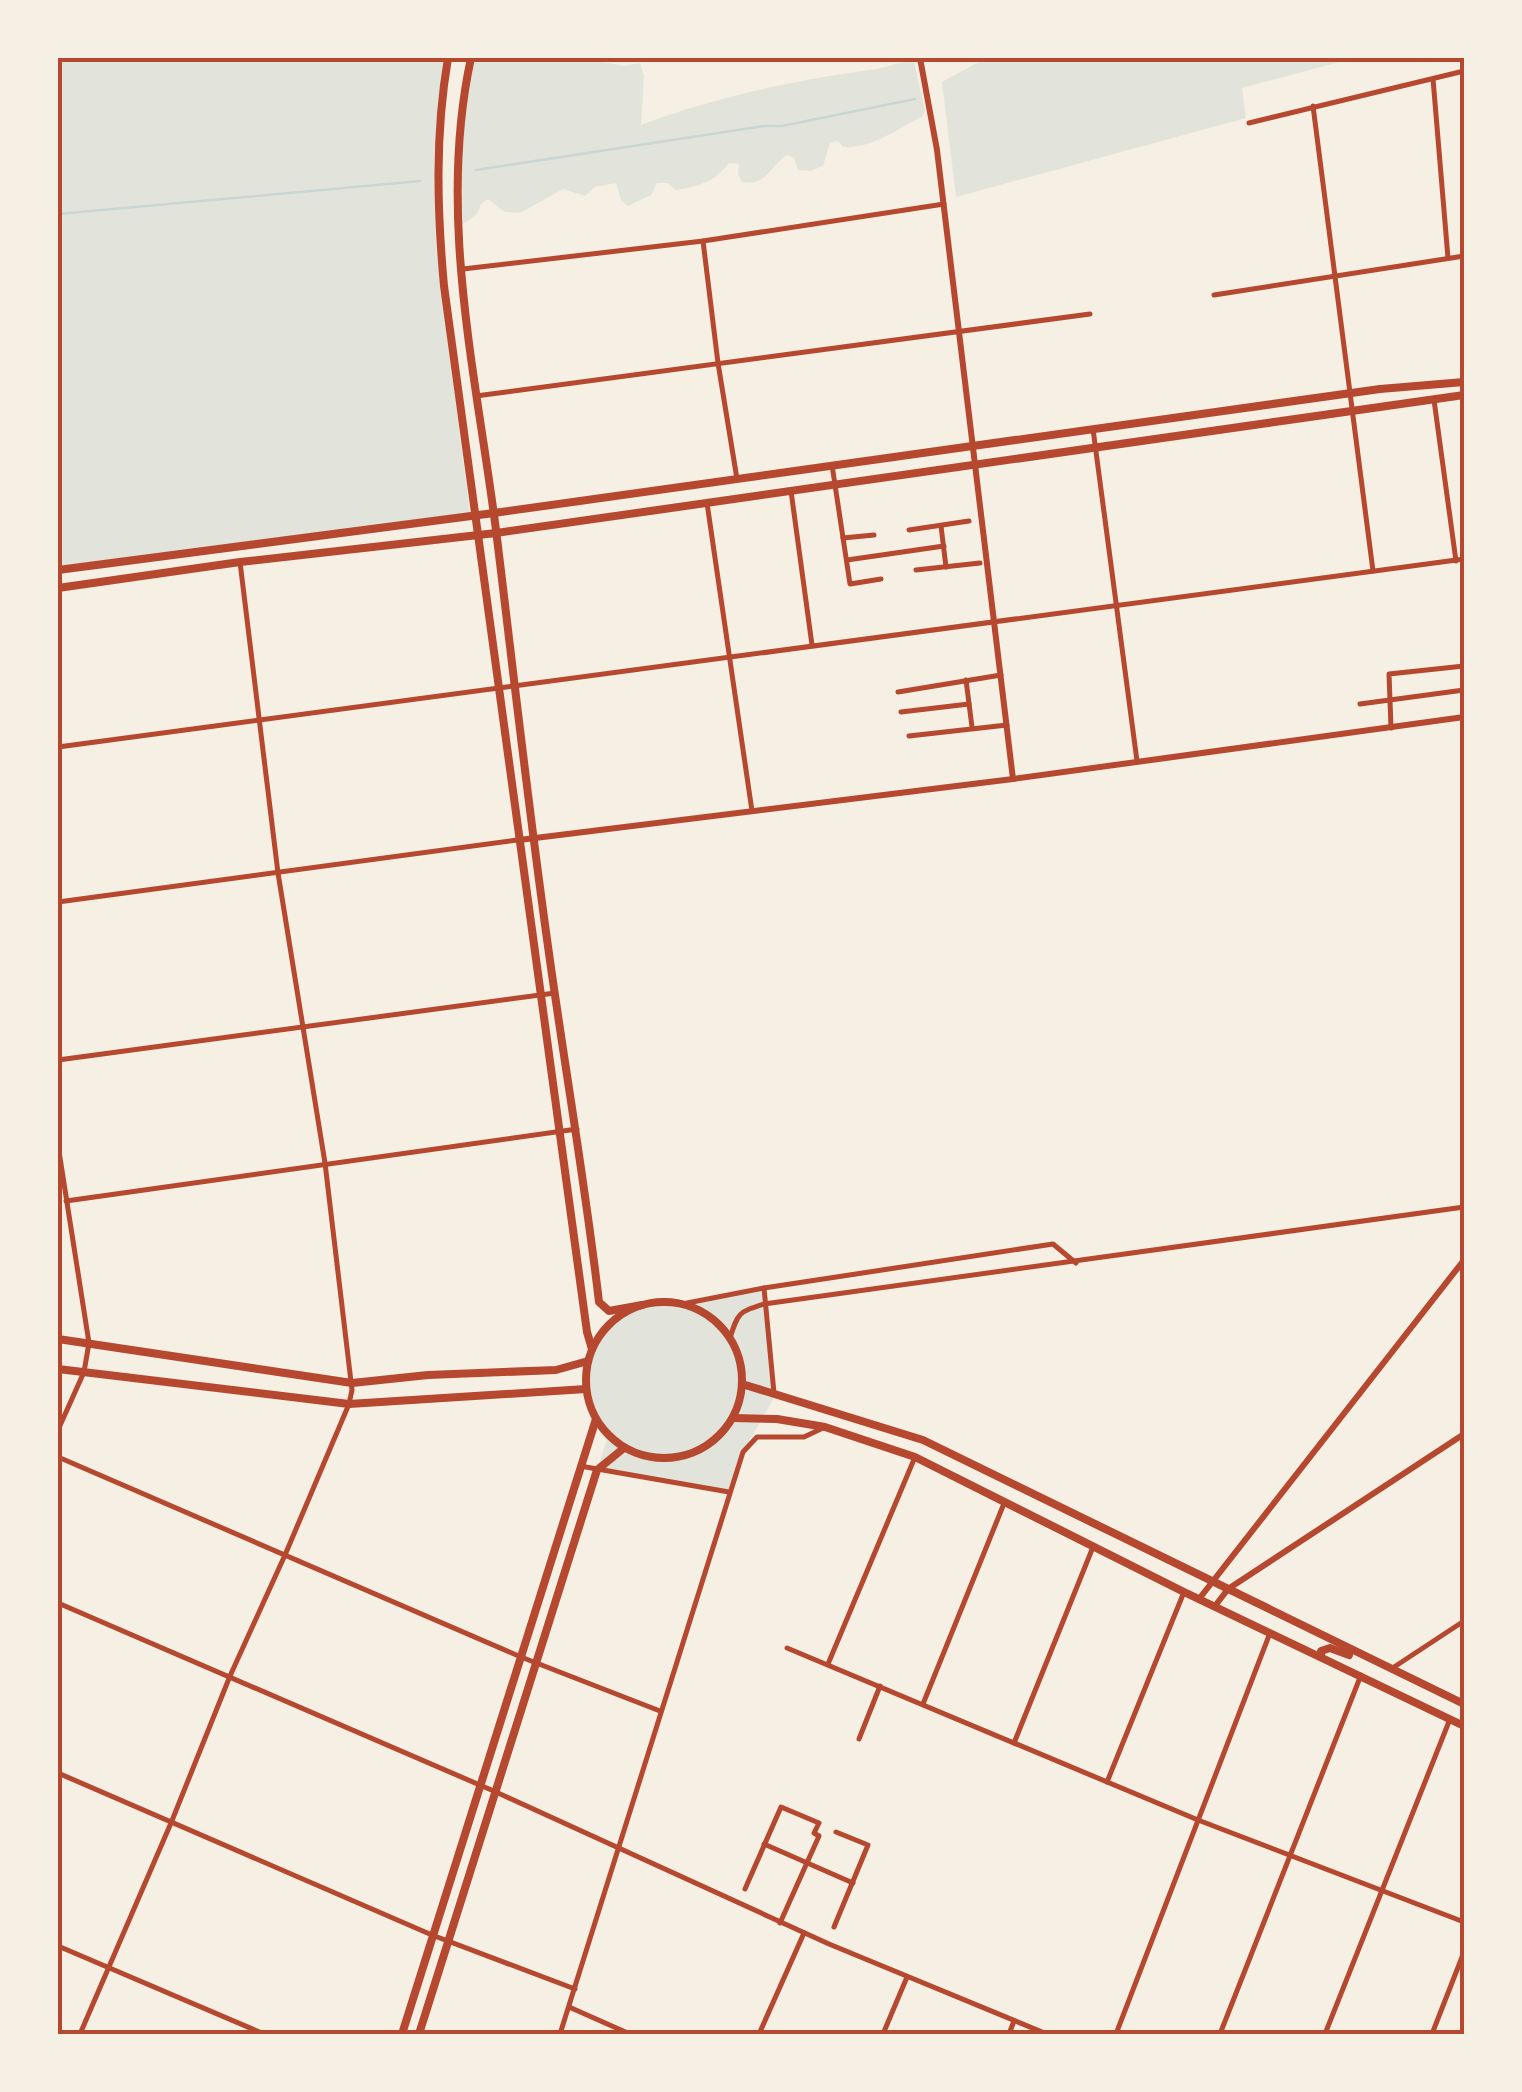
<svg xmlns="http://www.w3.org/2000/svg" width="1522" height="2092" viewBox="0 0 1522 2092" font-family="Quicksand,sans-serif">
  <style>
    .green { fill: #e2e4dc }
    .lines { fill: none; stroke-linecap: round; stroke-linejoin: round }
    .stream { stroke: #c9d6d2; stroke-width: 2.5 }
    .minor { stroke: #b5482f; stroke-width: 5 }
    .tertiary { stroke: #b5482f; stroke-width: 6 }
    .secondary { stroke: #b5482f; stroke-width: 8 }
    .neatline { fill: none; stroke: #b5482f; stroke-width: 4 }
  </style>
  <rect width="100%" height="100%" fill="#f6efe4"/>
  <g class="green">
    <path d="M58,58H447C420,208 452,363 470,514L58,567Z"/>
    <path d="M473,58H582L624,66L640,63L644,76L641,125C717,96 796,80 876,69C890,67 900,60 914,62L925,110L922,117C896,129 873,149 843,147L838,141L830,143L823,166L811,171L798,170L794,158L787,155C770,166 766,187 742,182L738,175L739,164L729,163C714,182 700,186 676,190L667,183H657L651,195L628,206L621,200L616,183L595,187L585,196L563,189L520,213L505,212L488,199L481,204L477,214L458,228V151Z"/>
    <path d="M986,58H1355L1242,88L1246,118L956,197L942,82Z"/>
    <path d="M764,1288L775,1396L743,1452L729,1492L597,1470L608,1436C573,1389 581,1323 643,1305C656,1301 668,1304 681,1304C708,1303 738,1293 764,1288Z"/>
  </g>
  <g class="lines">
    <g class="stream">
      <path d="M476,170L764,126H782L915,99"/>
      <path d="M58,214L420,181"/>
    </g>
    <g class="minor">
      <path d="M1433,79L1448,258"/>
      <path d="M1313,106L1373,571"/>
      <path d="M1249,123L1464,71"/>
      <path d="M703,241L718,363L737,479"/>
      <path d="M463,269L703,241L944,204"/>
      <path d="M1214,295L1464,256"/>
      <path d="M476,396L1090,314"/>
      <path d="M1434,400L1456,561"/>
      <path d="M1093,429L1137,761"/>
      <path d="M832,465L850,584L881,579"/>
      <path d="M791,491L812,645"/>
      <path d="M707,503L752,811"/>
      <path d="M941,526L946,567"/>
      <path d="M909,530L969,521"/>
      <path d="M843,538L874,535"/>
      <path d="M847,560L944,546"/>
      <path d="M916,570L980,563"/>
      <path d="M966,680L972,727"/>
      <path d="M898,692L1001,675"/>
      <path d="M1360,704L1464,690"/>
      <path d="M901,712L969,704"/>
      <path d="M1391,728L1389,674L1464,666"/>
      <path d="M909,736L1007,725"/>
      <path d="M58,747L1464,559"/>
      <path d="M58,902L517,840"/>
      <path d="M58,1060L555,993"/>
      <path d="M58,1145L89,1343L84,1372L58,1430"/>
      <path d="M66,1201L577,1129"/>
      <path d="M764,1288L774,1393"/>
      <path d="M682,1304L764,1288L1053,1244L1076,1263"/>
      <path d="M730,1338C738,1312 739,1312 764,1304L1464,1207"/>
      <path d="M58,1457L521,1657L660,1711"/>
      <path d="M580,1466L729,1492"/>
      <path d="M58,1603L496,1792L829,1944L1047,2034"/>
      <path d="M787,1648L1198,1820L1464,1922"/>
      <path d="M828,1664L915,1457"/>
      <path d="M1391,1669L1464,1621"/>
      <path d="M923,1704L1005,1501"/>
      <path d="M859,1739L880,1686"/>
      <path d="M1014,1743L1093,1547"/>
      <path d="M58,1773L432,1935L575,1989"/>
      <path d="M1107,1782L1184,1592"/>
      <path d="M764,1844L853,1883"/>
      <path d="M745,1889L781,1807L819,1823L814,1833L819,1836L780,1923"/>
      <path d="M834,1927L868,1845L836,1832"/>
      <path d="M58,1946L264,2034"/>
      <path d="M569,2007L630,2034"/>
      <path d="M80,2034L171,1823L230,1676L285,1555L349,1404L352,1390L325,1163L278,873L240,562"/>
      <path d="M560,2034L743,1452L757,1437H804L825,1427"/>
      <path d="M759,2034L804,1933"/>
      <path d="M883,2034L907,1977"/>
      <path d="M1009,2034L1014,2021"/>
      <path d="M1116,2034L1270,1633"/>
      <path d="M1220,2034L1361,1675"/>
      <path d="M1325,2034L1450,1719"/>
      <path d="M1432,2034L1464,1952"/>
    </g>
    <g class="tertiary">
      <path d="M920,58L937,150L1013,779"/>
      <path d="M519,840L1013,779L1464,717"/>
      <path d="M1199,1599L1464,1260"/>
      <path d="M1215,1606L1228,1589L1464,1434"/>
    </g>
    <g class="secondary">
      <path d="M448,58C435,135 437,208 444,286L587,1332L592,1349"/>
      <path d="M471,58C437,214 476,374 496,530C515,685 532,841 555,995C570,1098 587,1199 599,1302L609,1311L642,1305"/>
      <path d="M58,570L494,513L1380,389L1464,382"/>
      <path d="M58,588L240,562L496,533L1464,395"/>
      <circle cx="664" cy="1380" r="78"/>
      <path d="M58,1339L352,1383L428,1375L556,1370L588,1361"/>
      <path d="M58,1369L349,1404L586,1389"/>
      <path d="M742,1384L923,1440L1464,1704"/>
      <path d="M733,1418L777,1419L825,1427L915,1457L1184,1592L1464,1726"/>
      <path d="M1321,1657V1651L1330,1648L1349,1655"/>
      <path d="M402,2034L596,1419"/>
      <path d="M419,2034L597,1470L624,1448"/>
    </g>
  </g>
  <rect width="1522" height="2092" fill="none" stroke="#f6efe4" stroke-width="120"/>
  <rect x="60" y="60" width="1402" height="1972" class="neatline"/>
</svg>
